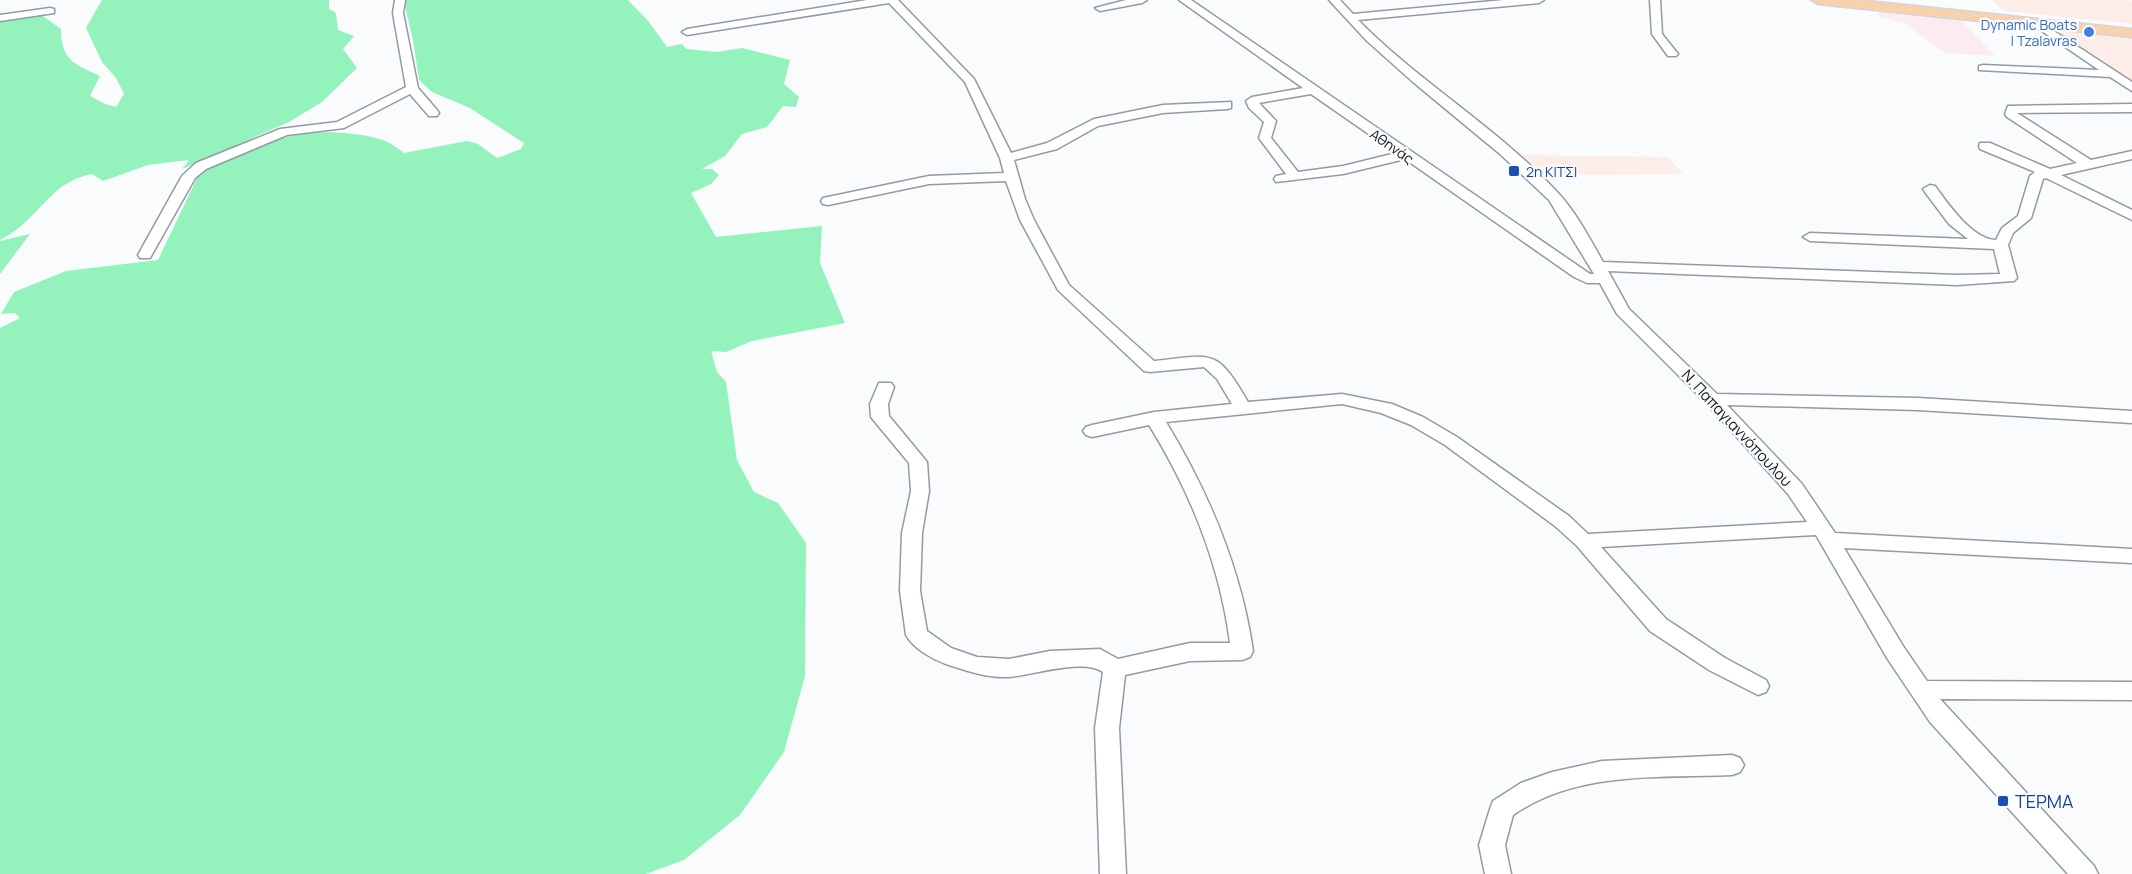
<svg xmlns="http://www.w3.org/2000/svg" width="2132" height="874" viewBox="0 0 2132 874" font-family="Manrope,sans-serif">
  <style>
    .commercial { fill: #fdede8 }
    .industrial { fill: #fcecf1 }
    .green { fill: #94f2bc }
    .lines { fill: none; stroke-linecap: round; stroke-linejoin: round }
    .minor-casing { stroke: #929ba3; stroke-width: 3 }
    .major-casing { stroke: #d5d5d6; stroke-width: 3 }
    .minor { fill: #fff; fill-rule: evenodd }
    .major { fill: #f8d2ad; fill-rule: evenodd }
    .shop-dot { fill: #3f7fe0; stroke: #f9fbfd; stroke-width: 2 }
    .transit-dot { fill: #1a4fb4; stroke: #f9fbfd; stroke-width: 2 }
    .labels { text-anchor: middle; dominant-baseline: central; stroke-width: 4.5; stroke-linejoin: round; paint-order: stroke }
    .far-shop-label { font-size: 14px; fill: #366cbe; stroke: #f9fbfd; text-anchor: end }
    .far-street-label { font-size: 14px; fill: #14171a; stroke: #f9fbfd }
    .far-transit-label { font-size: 14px; fill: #164399; stroke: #f9fbfd; text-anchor: start }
    .street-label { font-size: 15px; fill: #14171a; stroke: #f9fbfd }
    .near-transit-label { font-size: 18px; fill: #164399; stroke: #f9fbfd; text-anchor: start }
  </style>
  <rect width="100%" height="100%" fill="#f9fbfd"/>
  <g class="commercial">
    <path d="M1992,0H2125L2132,1V24L2004,11Z"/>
    <path d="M2046,25L2132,35V81Z"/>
    <path d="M1521,155L1668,157L1683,174L1548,175Z"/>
  </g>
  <path class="industrial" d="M1882,9L1959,18L1995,56L1945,53L1906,24L1877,16Z"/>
  <g class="green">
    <path d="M102,0H329V9L336,13L338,30L354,36L343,49L357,68L322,102L289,122L182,169L189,160L148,165L103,181L92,174C56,181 46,205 20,227C14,232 7,236 0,240V19L40,14L61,29C61,60 74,64 100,76L90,96L105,104L116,107L124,94L116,78L102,62L86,28Z"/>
    <path d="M405,0H628L649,22L667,47L682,44L686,49L717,52L742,48L790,60L784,84L799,97L796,107L783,106L767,127L742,134L725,156L702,169H712L719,175L711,184L691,193L716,237L822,226L820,263L845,323L752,341L726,352L711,351L717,372L726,382L737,460L754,492L778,503L806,543L805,676L784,752L740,815L684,860L646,874H0V328L20,318L15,313L1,314L14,292L66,271L158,260L198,176L205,168C258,146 294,126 353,134C375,137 386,138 404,153L467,141L478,144L497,158L521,149L524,143L470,108L432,92L419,80L413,40L404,2Z"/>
    <path d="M30,234L0,274V241Z"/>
  </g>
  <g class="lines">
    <defs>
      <g id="minor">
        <path d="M395,0H405L403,13L418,88L437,110L439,113L437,116H429L410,94L344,128L287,135L206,169L195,178L150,258H140L138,255L182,176L196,163L280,129L337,122L406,87L393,13Z"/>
        <path d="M867,0H898L974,79L1011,153L1047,143L1094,119L1163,105L1231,102V108L1227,109L1163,113L1098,126L1057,149L1014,160L1025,199L1034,220L1069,285L1154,361C1213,355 1216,347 1248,402L1342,394L1392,404L1423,417L1457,437L1569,516L1588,534L1807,522L1788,494L1706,403L1617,314L1600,283H1587L1574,277L1405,159L1343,174L1276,182L1274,179L1276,176L1286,174L1259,138L1264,122L1249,108L1246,101L1252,97L1303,88L1179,0H1191L1590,274H1594L1549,200L1500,154L1413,82L1367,41L1329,0H1340L1353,14L1504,0H1544L1539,3L1358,20C1420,83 1498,128 1558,193C1576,212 1590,239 1603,262L1957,275L2000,274L1994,249L1810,241L1803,237L1810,233L1968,239L1949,224L1925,192L1923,189L1930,185L1935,186C1948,204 1972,239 1996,240L2002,228L2018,216L2030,176L2035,172L1980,149L1979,146L1980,143H1990L2050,169L2077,163L2007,117L2005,114L2008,106L2132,104V112L2017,113L2091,160L2132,151V159L2061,175L2132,210V220L2046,178L2043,179L2031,218L2013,233L2008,245L2017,278L2014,281L1957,285L1608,271L1629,309L1717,394L1918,398L2132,411V423L1918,410L1727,405L1802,484L1835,533L2132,549V563L1844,548L1903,646L1927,681L2132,682V700L1940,699L2094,866L2098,874H2068L1930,722L1887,658L1816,535L1601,547L1666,619L1725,658L1766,680L1769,686L1766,692L1758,695L1709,670L1650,631L1577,546L1555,526L1445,445L1411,425L1381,413L1342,404L1166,422C1209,493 1241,568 1253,651L1250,657L1242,660L1190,661L1125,675L1119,728L1126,874H1100L1095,728L1103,672C1083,658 1033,675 1009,677C987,678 967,671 946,664C932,659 913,648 906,635L900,591L902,533L911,491L909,463L871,417L870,404L879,383H891L894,387L888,404L889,416L927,462L929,491L922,533L920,591L927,631L951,648L977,657L1009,659L1050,651L1100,649L1118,659L1190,643H1230C1220,565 1190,491 1149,425L1092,437L1086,435L1083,431L1086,427L1092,425L1154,412L1232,404L1217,379L1204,367L1150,372L1144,371L1058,290L1020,220L1006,181L929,184L828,205L823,204L821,201L823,198L929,176L1004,173L1000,158L965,82L889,3L687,35L682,32L687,29ZM1311,94L1396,153L1343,166L1298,172L1271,138L1276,121L1259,103Z"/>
        <path d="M1126,0H1147L1142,3L1100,11L1095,8Z"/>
        <path d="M1650,0H1660L1662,34L1678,54L1676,56H1668L1652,34Z"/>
        <path d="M50,8L54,9V13L0,21V15Z"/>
        <path d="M2037,20L2132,82V91L2110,77L1979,70V66L1983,65L2099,70L2033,25V21Z"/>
        <path d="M1732,755L1740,758L1744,765L1740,772L1732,775C1658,778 1576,771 1513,815L1505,845L1511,874H1485L1479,845L1490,809L1493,801L1521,783L1552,772L1602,761Z"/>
      </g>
      <path id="major" d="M1811,0H1858L2132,29V37L1818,4Z"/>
    </defs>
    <use href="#minor" class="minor-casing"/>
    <use href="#major" class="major-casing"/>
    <use href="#minor" class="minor"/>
    <use href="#major" class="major"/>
  </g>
  <circle class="shop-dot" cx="2089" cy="32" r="6"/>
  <g class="transit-dot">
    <rect x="1508" y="165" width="12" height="12" rx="3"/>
    <rect x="1997" y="795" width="12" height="12" rx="3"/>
  </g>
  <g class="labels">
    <g class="far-shop-label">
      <text x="2077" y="24">Dynamic Boats<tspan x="2077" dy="16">| Tzalavras</tspan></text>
    </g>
    <g class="far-street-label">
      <text transform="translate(1392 146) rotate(35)">Αθηνάς</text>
    </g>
    <g class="far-transit-label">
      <text x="1526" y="171">2η ΚΙΤΣΙ</text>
    </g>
    <g class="street-label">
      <text transform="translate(1737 428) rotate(47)">Ν. Παπαγιαννόπουλου</text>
    </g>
    <g class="near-transit-label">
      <text x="2015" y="801">ΤΕΡΜΑ</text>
    </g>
  </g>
</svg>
